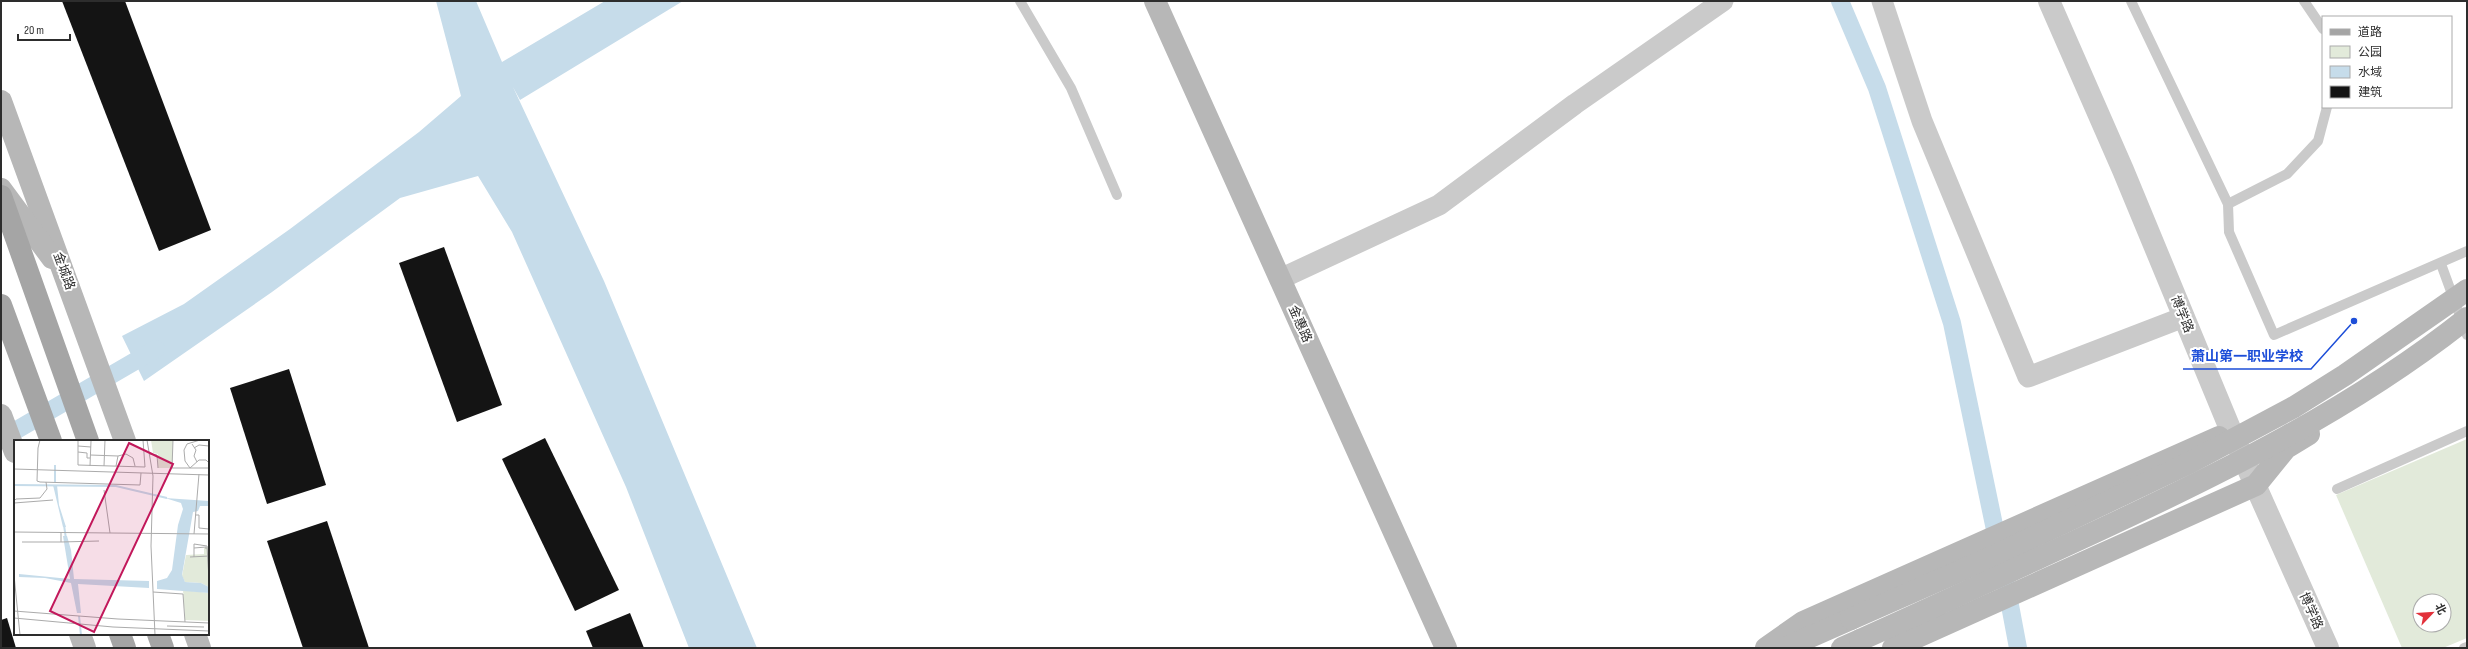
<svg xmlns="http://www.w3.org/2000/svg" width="2468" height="649" viewBox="0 0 2468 649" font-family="'Sofia Sans Condensed','Noto Sans SC',sans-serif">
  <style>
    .green { fill: #e2eada; fill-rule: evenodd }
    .water { fill: #c6dcea }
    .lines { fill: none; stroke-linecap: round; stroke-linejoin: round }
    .canal { stroke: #c6dcea; stroke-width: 18 }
    .building { fill: #141414 }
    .service { stroke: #cacaca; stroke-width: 10 }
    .minor { stroke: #cacaca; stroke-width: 21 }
    .tertiary { stroke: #cacaca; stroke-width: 22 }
    .secondary { stroke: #b7b7b7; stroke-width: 22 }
    .primary { stroke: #a5a5a5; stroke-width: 22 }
    .secondary-bridge { stroke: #b7b7b7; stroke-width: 22 }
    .labels { text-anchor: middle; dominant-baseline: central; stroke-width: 4; stroke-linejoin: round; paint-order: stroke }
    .street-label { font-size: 13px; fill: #2d2d2d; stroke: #fff }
    .inset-river { fill: none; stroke: #c6dcea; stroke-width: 2 }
    .inset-road { fill: none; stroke: #ababab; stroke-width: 1 }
    .view { fill: #c2185b; fill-opacity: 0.15; stroke: #c2185b; stroke-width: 2 }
    .inset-edge { fill: none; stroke: #2d2d2d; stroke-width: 2 }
    .leader { fill: none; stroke: #1d4ed8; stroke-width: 1.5 }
    .callout-dot { fill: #1d4ed8; stroke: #fff; stroke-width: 1.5 }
    .callout-label { font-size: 14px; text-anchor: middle; font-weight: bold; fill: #1d4ed8; stroke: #fff; stroke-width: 4; stroke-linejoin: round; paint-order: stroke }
  </style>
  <rect width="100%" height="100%" fill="#fff"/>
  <path class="green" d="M2467,439V638L2443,648H2402L2336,495ZM2420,601H2444V625H2420Z"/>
  <path class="water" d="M436,1H476L502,62L605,1H683L520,100L513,87L604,281L757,648H689L626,487L512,232L478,176L400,198L272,292L144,381L122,336L184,304L290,229L419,132L461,96Z"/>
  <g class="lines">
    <g class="canal">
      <path d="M1840,1L1877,88L1952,323L1999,549"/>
      <path d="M1,439L156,349"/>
      <path d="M2006,584L2018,648"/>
    </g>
  </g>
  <g class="building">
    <path d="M62,1H125L211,230L159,251Z"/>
    <path d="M444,247L502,405L457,422L399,263Z"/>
    <path d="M289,369L326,485L267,504L230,388Z"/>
    <path d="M545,438L619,590L575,611L502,459Z"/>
    <path d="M327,521L369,648H303L267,541Z"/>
    <path d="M630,613L644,648H593L586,631Z"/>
    <path d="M7,618L16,648H1V620Z"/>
  </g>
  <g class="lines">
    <g class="service">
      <path d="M1020,1L1071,88L1117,195"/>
      <path d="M2131,1L2228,204L2229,232L2274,335L2467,251"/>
      <path d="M2304,1L2323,29"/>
      <path d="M2228,204L2287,174L2318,141L2327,107"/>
      <path d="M2441,264L2467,335"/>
      <path d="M2337,489L2467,431"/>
      <path d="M2464,648L2467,647"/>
    </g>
    <g class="minor">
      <path d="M1882,1L1922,121L2028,377L2184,317"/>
      <path d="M1280,279L1439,205L1575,104L1723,1"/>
    </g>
    <path class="tertiary" d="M2049,1L2123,170L2231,431L2328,648"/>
    <g class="secondary">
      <path d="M1155,1L1446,648"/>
      <path d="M1,101L125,441"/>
      <path d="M1,189L52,258"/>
      <path d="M1,415L15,452"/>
      <path d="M80,634L85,648"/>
      <path d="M195,634L200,648"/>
      <path d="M1766,648L1803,622L2219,437"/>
      <path d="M1785,648L1851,619"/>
      <path d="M1842,648L1860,640"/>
      <path d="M1893,648L2256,485L2286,448L2309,434"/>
    </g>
    <g class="primary">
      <path d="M1,196L88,441"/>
      <path d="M1,305L51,441"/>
      <path d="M120,634L125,648"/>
      <path d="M158,634L163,648"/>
    </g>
    <g class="secondary-bridge">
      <path d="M1851,619L1994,556L2189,463L2294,407L2345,375L2467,290"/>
      <path d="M1860,640C1938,605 2015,569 2093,533C2224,472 2354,408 2467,318"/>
    </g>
  </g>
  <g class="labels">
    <g class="street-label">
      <text transform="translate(64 271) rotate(70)">金城路</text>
      <text transform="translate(2182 314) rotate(68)">博学路</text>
      <text transform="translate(1300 324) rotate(66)">金惠路</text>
      <text transform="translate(2311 611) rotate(66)">博学路</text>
    </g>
  </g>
  <g transform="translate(14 440)">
    <rect width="195" height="195" fill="#fff"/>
    <path d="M137,0H159L158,28H144V14L139,13ZM195,106V147L187,143L171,142L168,136L172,115L190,114V108ZM169,150L195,153V181L171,180Z" fill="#e2eada"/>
    <path d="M39,45H43L45,65L52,87H49ZM151,58L195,61V66H186L184,71L179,72L168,135L171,142L187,143L195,147V153L143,149V141L153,138L158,130L164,85L169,69L167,63ZM49,96H53L57,110L60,139L135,141V148L64,144L67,173H63L57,143L31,138L5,137V134L56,139Z" fill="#c6dcea"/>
    <path class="inset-river" d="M41,42V25M0,45L102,46L153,58M50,85L52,99M65,176L67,195"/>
    <path class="inset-road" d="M26,0L24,8L23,41L26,42L126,45L127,33M64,0V25L131,27L129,0M74,0H99M133,0L139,36L137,106L141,195M159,0L158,28H195M186,0L173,4L170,10L171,21L176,28L185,20H192L195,23M178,4L182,10L180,16L183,22M64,6L77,7M180,8L185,5L195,6M64,12L73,13V18H76M135,14L143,15L144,28M76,15L104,16M76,26L77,1M90,26L91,0M102,26L104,16L112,14L119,18L121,26M0,29L195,35M90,50L96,93M0,61L2,59L26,58L33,49L32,42M0,63L39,60M181,75H185V88L195,89M0,92L195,94M47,92V102L85,101M180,94L185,34M8,102H47M193,106L195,139M180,108L192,107V109M176,117L195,116M180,117V104L193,106M0,135L6,195M139,152L169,154L171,182M0,171L104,179L195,183M0,178L99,187L195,191M153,186L190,187"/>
    <path class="view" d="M115,3L159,24L80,192L36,171Z"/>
    <rect width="195" height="195" class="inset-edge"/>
  </g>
  <path class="leader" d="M2354 321L2311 369H2183"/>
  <circle class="callout-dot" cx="2354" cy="321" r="4"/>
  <g class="callout-label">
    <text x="2247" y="361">萧山第一职业学校</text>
  </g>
  <rect width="2468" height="649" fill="none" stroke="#2d2d2d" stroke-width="4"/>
  <rect x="2322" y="16" width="130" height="92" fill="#ffffff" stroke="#ababab"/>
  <rect x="2330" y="29" width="20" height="6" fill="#a5a5a5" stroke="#ababab"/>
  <text x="2358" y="36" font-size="12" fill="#2d2d2d">道路</text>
  <rect x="2330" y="46" width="20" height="12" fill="#e2eada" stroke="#ababab"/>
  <text x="2358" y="56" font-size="12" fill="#2d2d2d">公园</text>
  <rect x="2330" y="66" width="20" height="12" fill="#c6dcea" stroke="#ababab"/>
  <text x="2358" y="76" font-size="12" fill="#2d2d2d">水域</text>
  <rect x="2330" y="86" width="20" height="12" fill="#141414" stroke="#ababab"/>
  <text x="2358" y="96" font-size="12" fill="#2d2d2d">建筑</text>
  <g transform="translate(2432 613) rotate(65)"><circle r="19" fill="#ffffff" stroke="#ababab"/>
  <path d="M0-3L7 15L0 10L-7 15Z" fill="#e2313b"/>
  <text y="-6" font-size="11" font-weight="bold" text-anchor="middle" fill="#2d2d2d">北</text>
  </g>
  <path d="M18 34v6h52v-6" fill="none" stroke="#2d2d2d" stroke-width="2"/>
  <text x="24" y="34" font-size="12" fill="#2d2d2d" stroke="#ffffff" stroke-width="3" paint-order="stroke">20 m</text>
</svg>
